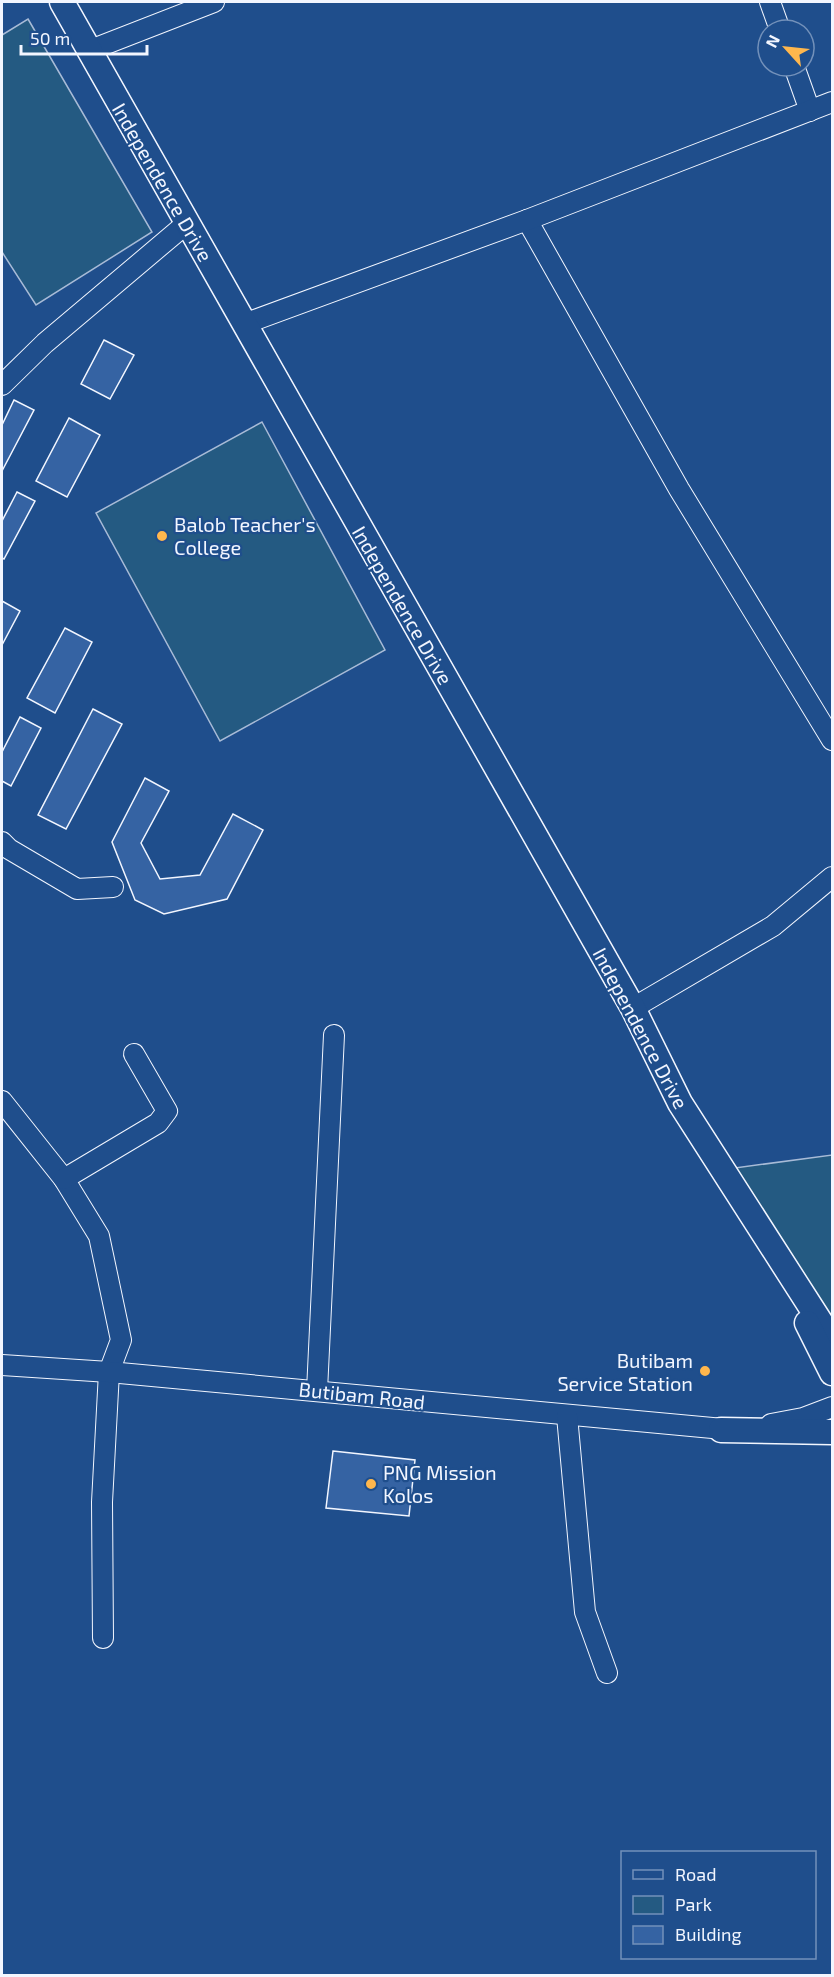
<svg xmlns="http://www.w3.org/2000/svg" width="834" height="1977" viewBox="0 0 834 1977" font-family="'Exo 2',sans-serif">
  <style>
    .green { fill: #245a82; stroke: #a8bbd7; stroke-width: 1.5 }
    .building { fill: #3563a3; stroke: #f2f6ff; stroke-width: 1.5 }
    .lines { fill: none; stroke-linecap: round; stroke-linejoin: round }
    .minor-casing { stroke: #f2f6ff; stroke-width: 22 }
    .major-casing { stroke: #f2f6ff; stroke-width: 27 }
    .minor { stroke: #1f4e8c; stroke-width: 20 }
    .major { stroke: #1f4e8c; stroke-width: 24 }
    .poi-dot { fill: #ffb74d; stroke: #1f4e8c; stroke-width: 2 }
    .labels { text-anchor: middle; dominant-baseline: central; stroke-width: 4.5; stroke-linejoin: round; paint-order: stroke }
    .street-label { font-size: 20px; fill: #f2f6ff; stroke: #1f4e8c }
    .poi-label { font-size: 20px; fill: #f2f6ff; stroke: #1f4e8c; text-anchor: start }
  </style>
  <rect width="100%" height="100%" fill="#1f4e8c"/>
  <g class="green">
    <path d="M28,19L152,232L36,305L2,252V35Z"/>
    <path d="M262,422L385,650L220,741L96,513Z"/>
    <path d="M832,1155V1332L720,1170Z"/>
  </g>
  <g class="building">
    <path d="M104,340L134,355L110,399L81,384Z"/>
    <path d="M14,400L34,410L2,471V425Z"/>
    <path d="M69,418L100,435L67,497L36,481Z"/>
    <path d="M17,492L35,501L4,559L2,558V521Z"/>
    <path d="M2,601L20,611L2,645Z"/>
    <path d="M65,628L92,642L55,713L27,698Z"/>
    <path d="M93,709L122,724L66,829L38,815Z"/>
    <path d="M20,717L41,728L11,786L2,781V752Z"/>
    <path d="M145,778L169,791L141,843L160,879L200,875L233,814L263,830L227,899L164,914L135,900L112,842Z"/>
    <path d="M333,1451L415,1460L409,1516L326,1508Z"/>
  </g>
  <g class="lines">
    <defs>
      <g id="minor">
        <path d="M770,2L780,30"/>
        <path d="M88,51L214,2"/>
        <path d="M794,66L810,111"/>
        <path d="M527,220L679,489L832,740"/>
        <path d="M244,324L527,220L832,102"/>
        <path d="M2,385L45,343L186,224"/>
        <path d="M2,842L9,849L77,889L113,887"/>
        <path d="M633,1008L773,926L832,877"/>
        <path d="M2,1101L64,1179L99,1236L121,1340L109,1372L102,1502L103,1638"/>
        <path d="M64,1179L158,1123L167,1111L134,1054"/>
        <path d="M2,1365L109,1372L734,1430"/>
        <path d="M317,1391L334,1035"/>
        <path d="M567,1416L585,1612L607,1673"/>
        <path d="M771,1424L803,1418L832,1407"/>
      </g>
      <g id="major">
        <path d="M62,2L633,1008L680,1103L832,1340"/>
        <path d="M807,1323L832,1373"/>
        <path d="M721,1430L832,1432"/>
      </g>
    </defs>
    <use href="#minor" class="minor-casing"/>
    <use href="#major" class="major-casing"/>
    <use href="#minor" class="minor"/>
    <use href="#major" class="major"/>
  </g>
  <g class="poi-dot">
    <circle cx="162" cy="536" r="6"/>
    <circle cx="705" cy="1371" r="6"/>
    <circle cx="371" cy="1484" r="6"/>
  </g>
  <g class="labels">
    <g class="street-label">
      <text transform="translate(163 182) rotate(60)">Independence Drive</text>
      <text transform="translate(403 605) rotate(60)">Independence Drive</text>
      <text transform="translate(641 1028) rotate(62)">Independence Drive</text>
      <text transform="translate(362 1395) rotate(6)">Butibam Road</text>
    </g>
    <g class="poi-label">
      <text x="174" y="524">Balob Teacher's<tspan x="174" dy="23">College</tspan></text>
      <text x="693" y="1360" text-anchor="end">Butibam<tspan x="693" dy="23">Service Station</tspan></text>
      <text x="383" y="1472">PNG Mission<tspan x="383" dy="23">Kolos</tspan></text>
    </g>
  </g>
  <rect width="834" height="1977" fill="none" stroke="#f2f6ff" stroke-width="6"/>
  <rect x="621" y="1851" width="195" height="108" fill="#1f4e8c" stroke="#7391ba" stroke-width="1.5"/>
  <rect x="633" y="1870" width="30" height="9" fill="#1f4e8c" stroke="#7391ba" stroke-width="1.5"/>
  <text x="675" y="1881" font-size="18" fill="#f2f6ff">Road</text>
  <rect x="633" y="1896" width="30" height="18" fill="#245a82" stroke="#7391ba" stroke-width="1.5"/>
  <text x="675" y="1911" font-size="18" fill="#f2f6ff">Park</text>
  <rect x="633" y="1926" width="30" height="18" fill="#3563a3" stroke="#7391ba" stroke-width="1.5"/>
  <text x="675" y="1941" font-size="18" fill="#f2f6ff">Building</text>
  <g transform="translate(786 48) rotate(297)"><circle r="28" fill="#1f4e8c" stroke="#7391ba" stroke-width="1.5"/>
  <path d="M0-4.5L10 22L0 15L-10 22Z" fill="#ffb74d"/>
  <text y="-9" font-size="16" font-weight="bold" text-anchor="middle" fill="#f2f6ff">N</text>
  </g>
  <path d="M21 45v9h126v-9" fill="none" stroke="#f2f6ff" stroke-width="3"/>
  <text x="30" y="45" font-size="18" fill="#f2f6ff" stroke="#1f4e8c" stroke-width="4.5" paint-order="stroke">50 m</text>
</svg>
